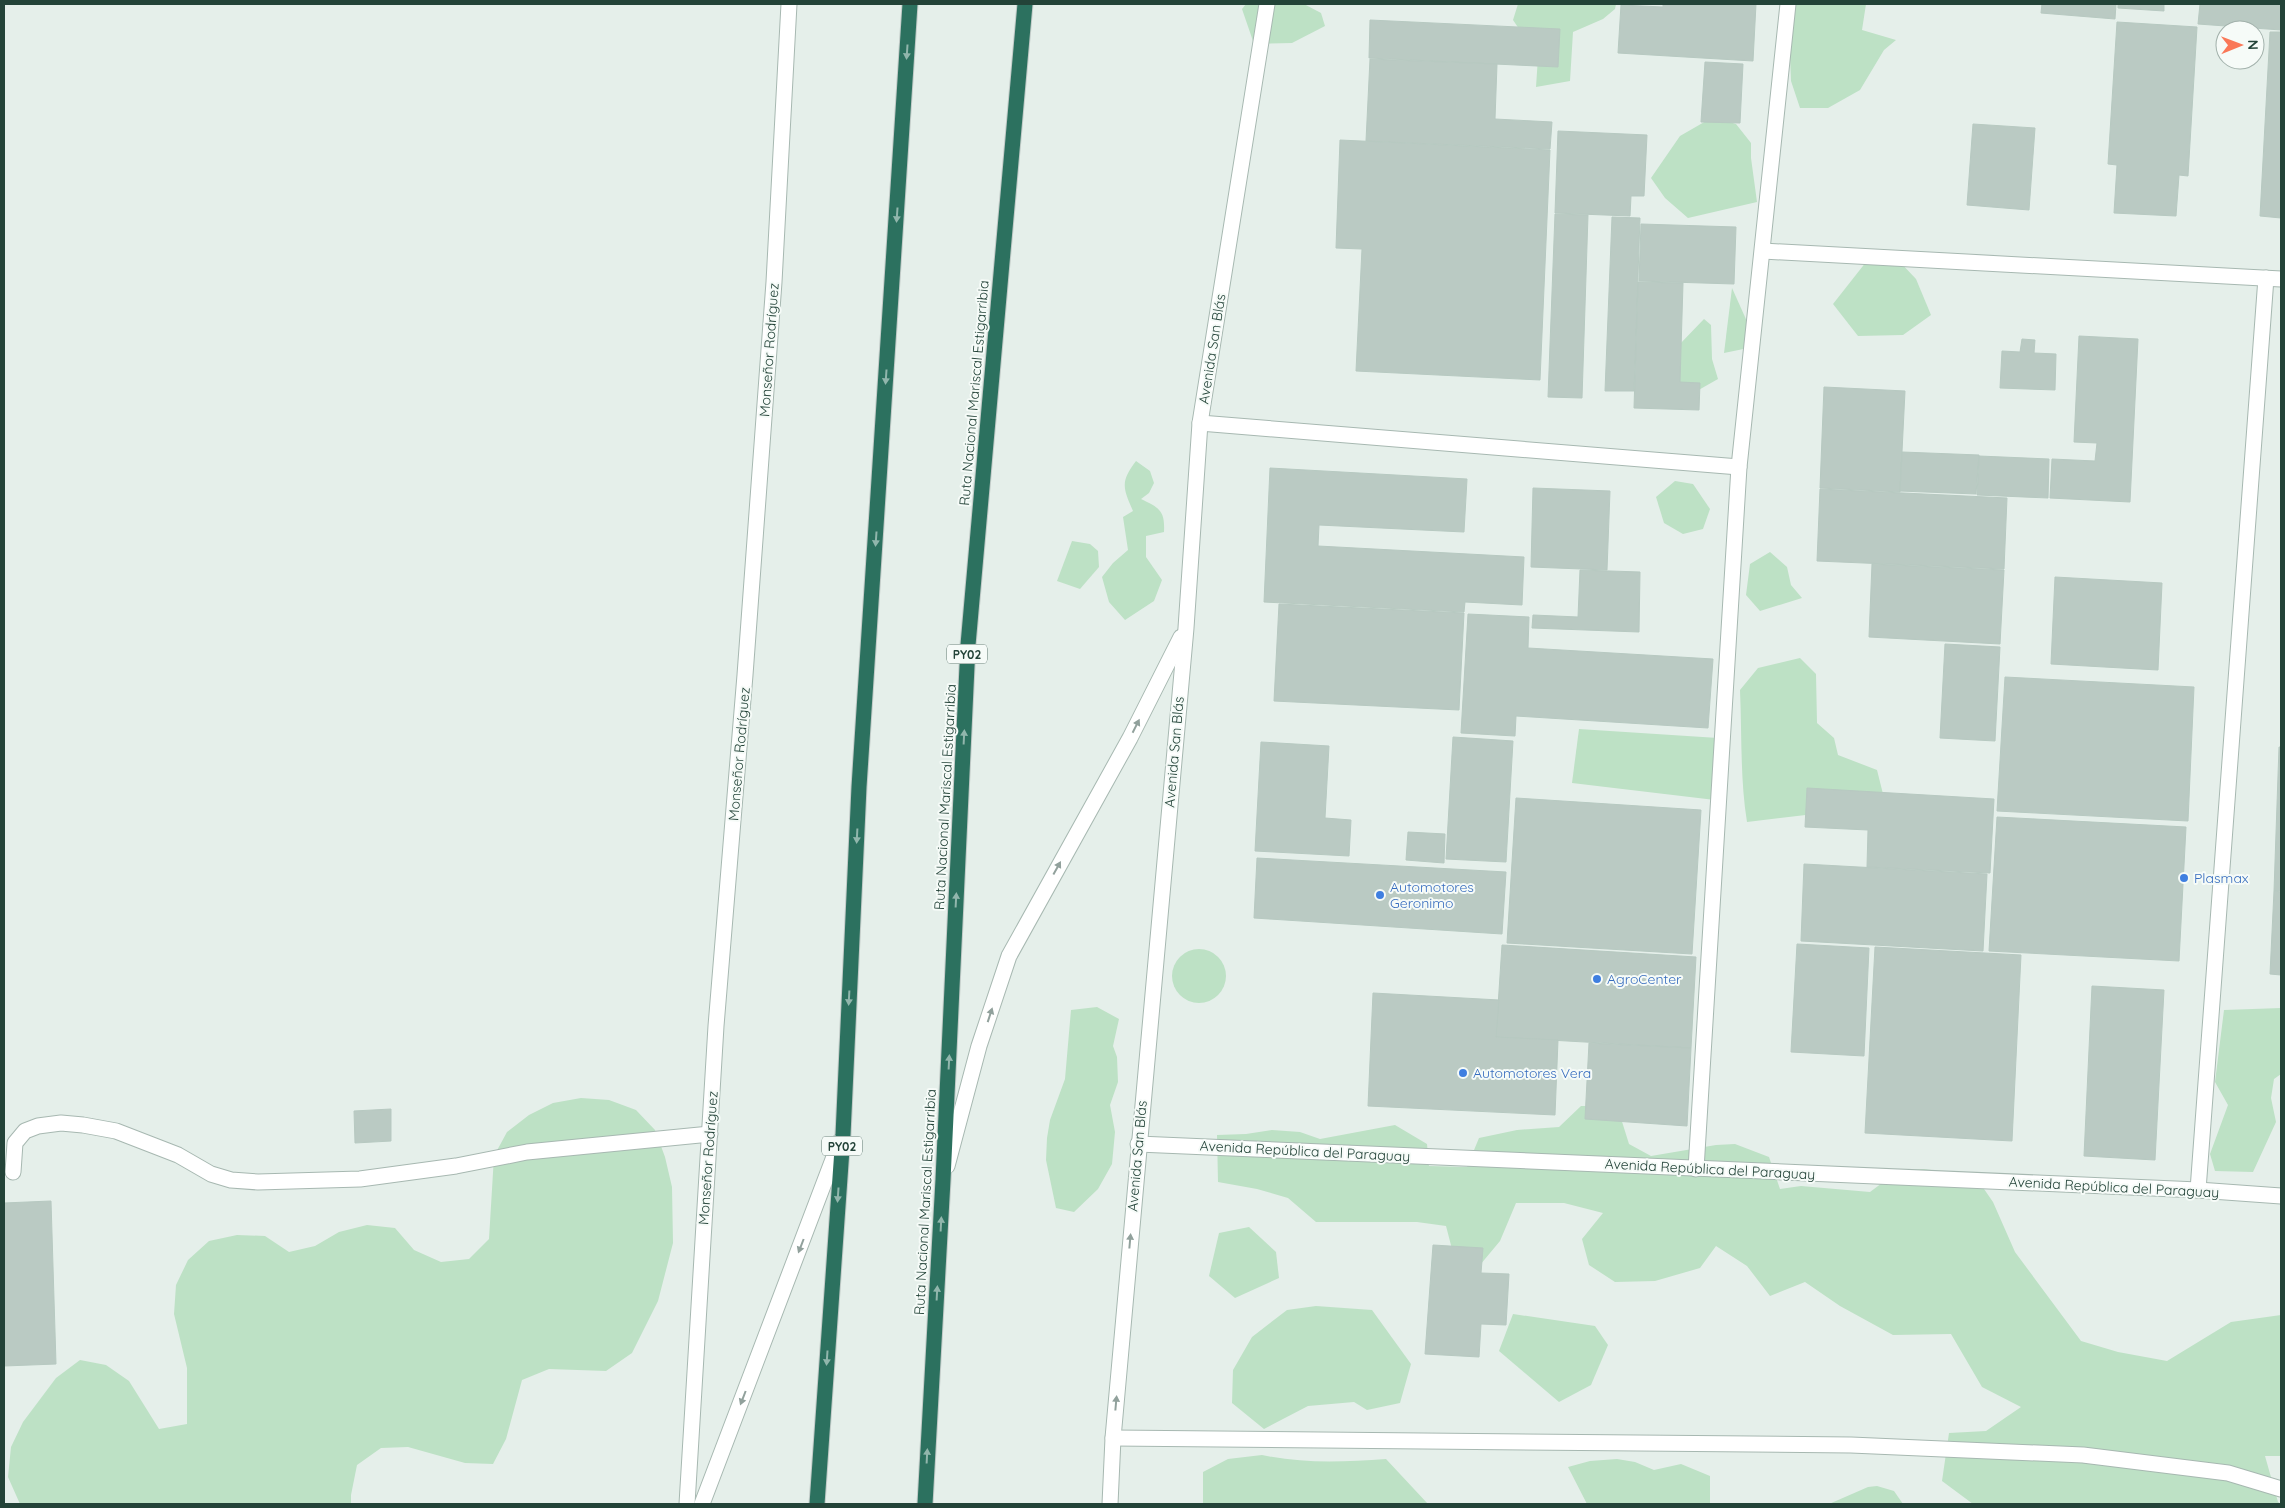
<svg xmlns="http://www.w3.org/2000/svg" width="2285" height="1508" viewBox="0 0 2285 1508" font-family="Quicksand,sans-serif">
  <style>
    .green { fill: #bde1c5 }
    .building { fill: #bacac3; stroke: #b7c9c1 }
    .lines { fill: none; stroke-linecap: round; stroke-linejoin: round }
    .minor-casing { stroke: #a7b8b1; stroke-width: 17 }
    .highway-casing { stroke: #c1cac7; stroke-width: 17 }
    .minor { stroke: #fff; stroke-width: 15 }
    .highway { stroke: #2c715f; stroke-width: 15 }
    .oneway { fill: #91b6ac }
    .oneway2 { fill: #91a19c }
    .shop-dot { fill: #3f7fe0; stroke: #f6fbf8; stroke-width: 2 }
    .labels { text-anchor: middle; dominant-baseline: central; stroke-width: 4; stroke-linejoin: round; paint-order: stroke }
    .shield { fill: #f6fbf8; stroke: #627a72; stroke-width: 1 }
    .shield-label { font-size: 12px; font-weight: bold; fill: #234338 }
    .street-label { font-size: 14px; fill: #234338; stroke: #f6fbf8 }
    .shop-label { font-size: 14px; fill: #366cbe; stroke: #f6fbf8; text-anchor: start }
  </style>
  <rect width="100%" height="100%" fill="#e5efea"/>
  <g class="green">
    <path d="M1246,4H1304L1321,13L1325,26L1292,43L1254,44L1242,9Z"/>
    <path d="M1518,4H1616L1615,9L1603,19L1573,32L1570,81L1536,87L1538,57L1513,20Z"/>
    <path d="M1788,4H1866L1862,30L1896,40L1884,50L1860,90L1828,108H1800L1791,81Z"/>
    <path d="M1713,117L1736,124L1751,143V158L1757,202L1688,218L1665,198L1651,178L1680,136Z"/>
    <path d="M1870,257L1898,260L1916,279L1931,315L1903,335L1858,336L1833,304Z"/>
    <path d="M1732,288L1758,346L1724,353Z"/>
    <path d="M1704,319L1711,325L1712,359L1718,379L1688,396L1667,382L1679,345Z"/>
    <path d="M1136,461L1150,471L1154,483L1149,493L1141,499C1160,508 1165,511 1164,532L1146,536V557L1162,580L1154,601L1125,620L1109,602L1102,577L1113,563L1128,550L1123,517L1133,511C1123,488 1120,482 1136,461Z"/>
    <path d="M1675,481L1693,484L1710,509L1703,529L1683,534L1664,523L1656,497Z"/>
    <path d="M1072,541L1090,544L1098,551L1099,567L1080,589L1057,581Z"/>
    <path d="M1770,552L1787,567L1791,585L1802,598L1760,611L1746,595L1750,564Z"/>
    <path d="M1800,658L1816,674L1817,723L1834,738L1838,755L1877,770L1885,802L1848,810L1747,822C1740,779 1742,734 1740,690L1758,668Z"/>
    <path d="M1579,729L1718,738L1715,800L1572,783Z"/>
    <circle cx="1199" cy="976" r="27"/>
    <path d="M1097,1007L1119,1019L1113,1046L1117,1057L1118,1082L1110,1105L1115,1132L1112,1164L1098,1189L1074,1212L1056,1208L1046,1160L1047,1138L1050,1120L1065,1079L1071,1010Z"/>
    <path d="M2281,1008V1074L2274,1079L2271,1098L2276,1122L2253,1172L2215,1171L2210,1154L2228,1105L2215,1082L2224,1010Z"/>
    <path d="M581,1098L609,1100L636,1110L655,1130L665,1157L672,1187L673,1243L658,1301L632,1353L606,1371L549,1369L522,1380L506,1439L493,1464L465,1463L408,1447L381,1448L357,1465L351,1495V1504H20L8,1477L11,1447L23,1422L56,1378L80,1360L106,1365L129,1381L159,1429L187,1424V1368L174,1314L176,1285L188,1260L209,1241L237,1235L265,1236L289,1252L315,1246L339,1232L367,1225L395,1228L414,1250L441,1262L469,1259L489,1239L494,1156L507,1132L529,1115L553,1103Z"/>
    <path d="M1581,1106H1602L1619,1112L1629,1144L1651,1156L1716,1145L1735,1144L1769,1157L1780,1189L1801,1186L1870,1192L1898,1171L1924,1169L1975,1176L1993,1202L2015,1252L2081,1341L2118,1352L2167,1361L2231,1322L2281,1315V1456H2265L2278,1502L2281,1504H1973L1942,1481L1949,1433L1986,1431L2021,1407L1982,1387L1951,1334L1893,1335L1840,1306L1805,1282L1770,1296L1747,1266L1716,1246L1700,1268L1655,1281L1615,1282L1589,1265L1582,1239L1603,1213L1564,1203H1516L1500,1241L1480,1265L1458,1272L1446,1226L1417,1222H1316L1288,1198L1257,1189L1218,1182L1217,1135L1246,1134L1272,1130L1300,1132L1320,1139L1395,1125L1427,1144L1429,1166L1467,1167L1479,1138L1517,1130L1559,1127Z"/>
    <path d="M1249,1227L1276,1252L1279,1278L1235,1298L1209,1276L1219,1233Z"/>
    <path d="M1316,1306L1372,1310L1411,1364L1400,1403L1367,1410L1354,1402L1308,1406L1264,1429L1232,1403L1233,1370L1252,1337L1287,1310Z"/>
    <path d="M1513,1314L1595,1326L1608,1345L1591,1385L1559,1402L1499,1351Z"/>
    <path d="M1262,1455C1304,1464 1344,1462 1386,1459L1428,1504H1203V1472L1228,1459Z"/>
    <path d="M1617,1459L1635,1462L1654,1470L1681,1464L1710,1476V1504H1587L1568,1467L1590,1461Z"/>
    <path d="M1877,1486L1894,1491L1903,1504H1829L1868,1487Z"/>
  </g>
  <g class="building">
    <path d="M1663,4H1756L1753,61L1618,53L1621,5L1663,7Z"/>
    <path d="M2042,4H2116L2115,19L2041,13Z"/>
    <path d="M2118,4H2164V11L2118,8Z"/>
    <path d="M2200,4H2281V30L2198,24Z"/>
    <path d="M1370,20L1560,29L1558,67L1369,58Z"/>
    <path d="M2117,22L2197,27L2188,176L2179,175L2176,216L2114,213L2117,165L2108,164Z"/>
    <path d="M2270,32H2281V218L2260,216Z"/>
    <path d="M1370,59L1497,64L1495,119L1552,122L1550,149L1366,141Z"/>
    <path d="M1705,62L1743,64L1740,123L1701,122Z"/>
    <path d="M1973,124L2035,128L2029,210L1967,205Z"/>
    <path d="M1558,131L1647,135L1644,196H1631L1630,216L1555,213Z"/>
    <path d="M1340,140L1550,150L1540,380L1356,371L1362,249L1336,248Z"/>
    <path d="M1555,214L1588,215L1582,398L1548,397Z"/>
    <path d="M1612,217L1640,218L1634,391H1605Z"/>
    <path d="M1641,224L1736,227L1734,284L1639,281Z"/>
    <path d="M1638,282L1683,283L1680,382L1700,383L1699,410L1634,408Z"/>
    <path d="M2079,336L2138,339L2130,502L2050,498L2052,459L2095,461L2097,443L2074,442Z"/>
    <path d="M2022,339L2035,340L2034,353L2056,354L2055,390L2000,388L2002,351L2020,352Z"/>
    <path d="M1824,387L1905,391L1900,492L1820,488Z"/>
    <path d="M1902,452L1979,455L1976,494L1900,491Z"/>
    <path d="M1979,456L2049,459L2048,498L1977,495Z"/>
    <path d="M1270,468L1467,479L1464,532L1319,525L1318,546L1524,557L1522,605L1465,602L1464,612L1264,602Z"/>
    <path d="M1533,488L1610,491L1607,570L1531,567Z"/>
    <path d="M1820,489L2007,498L2004,569L1817,561Z"/>
    <path d="M1872,564L2004,570L2000,644L1869,637Z"/>
    <path d="M1580,570L1640,572L1639,632L1532,628L1533,615L1578,617Z"/>
    <path d="M2055,577L2162,583L2158,670L2051,664Z"/>
    <path d="M1279,604L1464,613L1459,710L1274,701Z"/>
    <path d="M1468,614L1529,617L1528,648L1713,659L1708,728L1516,716L1515,736L1461,733Z"/>
    <path d="M1945,644L2000,647L1995,741L1940,738Z"/>
    <path d="M2005,677L2194,687L2188,821L1997,811Z"/>
    <path d="M1453,737L1513,741L1506,862L1446,859Z"/>
    <path d="M1261,742L1329,746L1325,818L1351,820L1349,856L1255,851Z"/>
    <path d="M2279,747H2281V891H2274Z"/>
    <path d="M1807,788L1994,799L1990,873L1867,867L1868,830L1805,827Z"/>
    <path d="M1516,798L1701,810L1692,954L1507,943Z"/>
    <path d="M1997,817L2186,827L2179,961L1989,951Z"/>
    <path d="M1408,832L1445,834L1444,863L1406,860Z"/>
    <path d="M1257,858L1506,872L1502,934L1254,918Z"/>
    <path d="M1804,864L1987,874L1983,951L1801,941Z"/>
    <path d="M2274,891L2281,892V975L2270,974Z"/>
    <path d="M1797,944L1869,948L1864,1056L1791,1052Z"/>
    <path d="M1502,945L1696,957L1691,1048L1496,1037Z"/>
    <path d="M1875,947L2021,955L2012,1141L1865,1133Z"/>
    <path d="M2092,986L2164,990L2155,1160L2084,1156Z"/>
    <path d="M1373,993L1499,1000L1496,1037L1558,1040L1555,1115L1368,1106Z"/>
    <path d="M1589,1043L1691,1048L1687,1126L1585,1119Z"/>
    <path d="M391,1109V1141L355,1143L354,1111Z"/>
    <path d="M51,1201L56,1364L4,1366V1203Z"/>
    <path d="M1433,1245L1483,1248L1481,1273L1509,1274L1506,1325L1481,1324L1479,1357L1425,1354Z"/>
  </g>
  <g class="lines">
    <defs>
      <g id="minor">
        <path d="M1763,251L2281,279"/>
        <path d="M1200,423L1739,467"/>
        <path d="M1138,1144L2198,1190L2281,1196"/>
        <path d="M947,1166L979,1046L1009,956L1130,738L1181,637"/>
        <path d="M1696,1169L1739,467L1788,4"/>
        <path d="M13,1172L15,1143L25,1131L38,1126L61,1123L83,1125L116,1131L178,1155L211,1174L231,1180L258,1182L360,1179L456,1166L527,1152L710,1134"/>
        <path d="M2198,1190L2266,278"/>
        <path d="M1113,1438L1851,1445L2083,1455L2228,1473L2281,1489"/>
        <path d="M687,1504L716,1026L745,675L774,282L789,4"/>
        <path d="M702,1504L840,1141"/>
        <path d="M1110,1504L1113,1438L1186,628L1200,423L1267,4"/>
      </g>
      <g id="highway">
        <path d="M817,1504L843,1135L859,787L910,4"/>
        <path d="M925,1504L943,1180L968,645L1025,4"/>
      </g>
    </defs>
    <use href="#minor" class="minor-casing"/>
    <use href="#highway" class="highway-casing"/>
    <use href="#minor" class="minor"/>
    <use href="#highway" class="highway"/>
  </g>
  <defs><path id="oneway-solid" d="M-6-.8H1V-3.2L6.5 0L1 3.2V.8H-6Z" transform="scale(1.25)"/></defs>
  <g class="oneway">
    <use href="#oneway-solid" transform="translate(907 52) rotate(94)"/>
    <use href="#oneway-solid" transform="translate(897 215) rotate(94)"/>
    <use href="#oneway-solid" transform="translate(886 377) rotate(94)"/>
    <use href="#oneway-solid" transform="translate(876 539) rotate(94)"/>
    <use href="#oneway-solid" transform="translate(964 737) rotate(-87)"/>
    <use href="#oneway-solid" transform="translate(857 836) rotate(93)"/>
    <use href="#oneway-solid" transform="translate(956 900) rotate(-87)"/>
    <use href="#oneway-solid" transform="translate(849 998) rotate(93)"/>
    <use href="#oneway-solid" transform="translate(949 1062) rotate(-87)"/>
    <use href="#oneway-solid" transform="translate(838 1195) rotate(94)"/>
    <use href="#oneway-solid" transform="translate(941 1224) rotate(-87)"/>
    <use href="#oneway-solid" transform="translate(937 1293) rotate(-87)"/>
    <use href="#oneway-solid" transform="translate(827 1358) rotate(94)"/>
    <use href="#oneway-solid" transform="translate(927 1456) rotate(-87)"/>
  </g>
  <g class="oneway2">
    <use href="#oneway-solid" transform="translate(1136 726) rotate(-63)"/>
    <use href="#oneway-solid" transform="translate(1057 868) rotate(-61)"/>
    <use href="#oneway-solid" transform="translate(990 1015) rotate(-72)"/>
    <use href="#oneway-solid" transform="translate(1130 1241) rotate(-85)"/>
    <use href="#oneway-solid" transform="translate(801 1246) rotate(111)"/>
    <use href="#oneway-solid" transform="translate(743 1398) rotate(111)"/>
    <use href="#oneway-solid" transform="translate(1116 1403) rotate(-85)"/>
  </g>
  <g class="shop-dot">
    <circle cx="2184" cy="878" r="5"/>
    <circle cx="1380" cy="895" r="5"/>
    <circle cx="1597" cy="979" r="5"/>
    <circle cx="1463" cy="1073" r="5"/>
  </g>
  <g class="labels">
    <g class="shield">
      <rect x="947" y="644.5" width="40" height="19" rx="4"/>
      <rect x="822" y="1136.5" width="40" height="19" rx="4"/>
    </g>
    <g class="shield-label">
      <text x="967" y="654">PY02</text>
      <text x="842" y="1146">PY02</text>
    </g>
    <g class="street-label">
      <text transform="translate(1212 349) rotate(-81)">Avenida San Blás</text>
      <text transform="translate(769 350) rotate(-86)">Monseñor Rodríguez</text>
      <text transform="translate(974 393) rotate(-85)">Ruta Nacional Mariscal Estigarribia</text>
      <text transform="translate(1174 752) rotate(-85)">Avenida San Blás</text>
      <text transform="translate(739 754) rotate(-85)">Monseñor Rodríguez</text>
      <text transform="translate(945 797) rotate(-87)">Ruta Nacional Mariscal Estigarribia</text>
      <text transform="translate(1305 1151) rotate(3)">Avenida República del Paraguay</text>
      <text transform="translate(1137 1156) rotate(-85)">Avenida San Blás</text>
      <text transform="translate(708 1158) rotate(-86)">Monseñor Rodríguez</text>
      <text transform="translate(1710 1169) rotate(3)">Avenida República del Paraguay</text>
      <text transform="translate(2114 1187) rotate(3)">Avenida República del Paraguay</text>
      <text transform="translate(925 1202) rotate(-87)">Ruta Nacional Mariscal Estigarribia</text>
    </g>
    <g class="shop-label">
      <text x="2194" y="878">Plasmax</text>
      <text x="1390" y="887">Automotores<tspan x="1390" dy="16">Geronimo</tspan></text>
      <text x="1607" y="979">AgroCenter</text>
      <text x="1473" y="1073">Automotores Vera</text>
    </g>
  </g>
  <rect width="2285" height="1508" fill="none" stroke="#234338" stroke-width="10"/>
  <g transform="translate(2240 45) rotate(89)"><circle r="24" fill="#f6fbf8" stroke="#a2b1ab"/>
  <path d="M0-4L9 19L0 12L-9 19Z" fill="#fa7858"/>
  <text y="-8" font-size="14" font-weight="bold" text-anchor="middle" fill="#234338">N</text>
  </g>
</svg>
